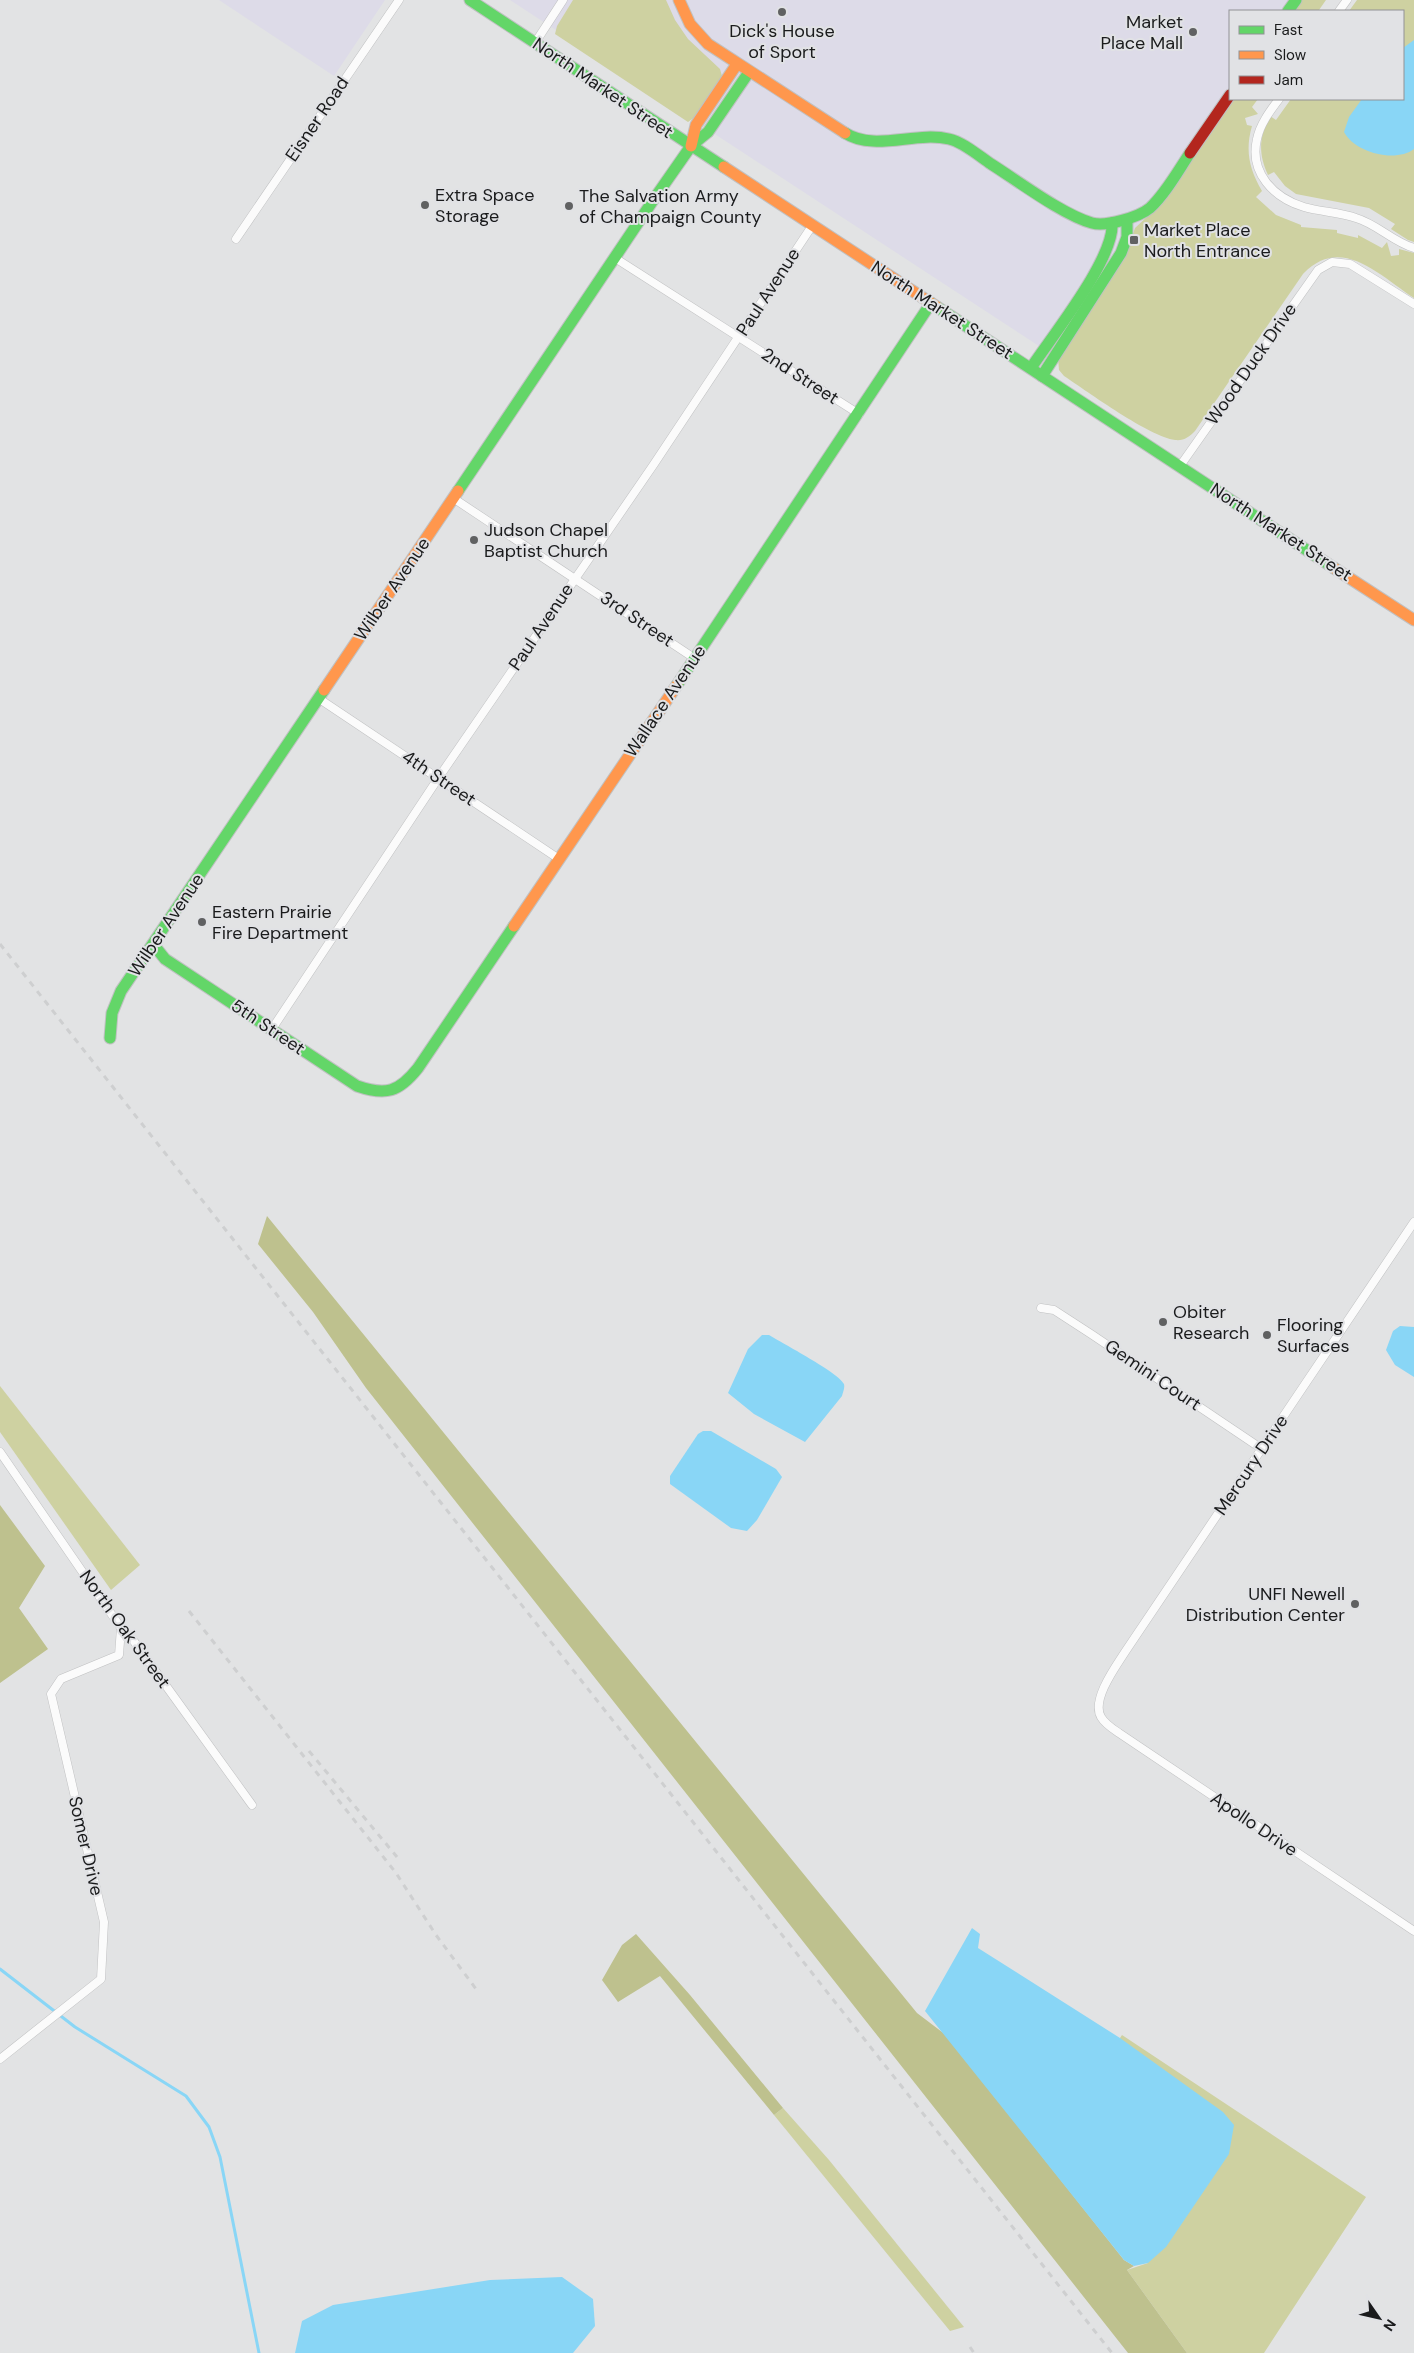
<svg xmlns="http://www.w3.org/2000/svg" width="1414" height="2353" viewBox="0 0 1414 2353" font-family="'DM Sans',sans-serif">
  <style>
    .commercial { fill: #dddbe8 }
    .green { fill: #ced1a1 }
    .forest { fill: #bec18e }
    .water { fill: #89d6f6 }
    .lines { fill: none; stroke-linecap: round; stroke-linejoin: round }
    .stream { stroke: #89d6f6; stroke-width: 3 }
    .street-casing { stroke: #c0c1c2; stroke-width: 9 }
    .fast-casing { stroke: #c0c1c2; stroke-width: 13 }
    .slow-casing { stroke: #c0c1c2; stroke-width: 13 }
    .jam-casing { stroke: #c0c1c2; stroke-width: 13 }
    .street { stroke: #fbfbfb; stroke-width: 8 }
    .fast { stroke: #63d668; stroke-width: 11 }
    .slow { stroke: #ff974d; stroke-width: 11 }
    .jam { stroke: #b3261e; stroke-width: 11 }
    .rail { stroke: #cecfd0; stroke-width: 3; stroke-dasharray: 6 6; stroke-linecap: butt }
    .poi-dot { fill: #606162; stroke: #e1e2e5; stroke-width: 2 }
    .labels { text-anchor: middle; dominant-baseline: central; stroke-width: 4; stroke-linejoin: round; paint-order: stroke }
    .poi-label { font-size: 18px; fill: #1a1b1c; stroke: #e1e2e5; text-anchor: start }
    .street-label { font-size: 18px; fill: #1a1b1c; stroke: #e1e2e5 }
  </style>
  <rect width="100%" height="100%" fill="#e2e3e4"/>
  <g class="commercial">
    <path d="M219,0H385L334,76Z"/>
    <path d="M510,0H1315L1307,11H1230V99H1248L1068,365Z"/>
  </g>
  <g class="green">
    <path d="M573,0H666L675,20L688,39L720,69L722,76L719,82L695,117L688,122L555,34L557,26Z"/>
    <path d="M1302,0H1326L1319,10L1321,11H1295Z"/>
    <path d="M1357,0H1414V242L1408,240L1391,229L1395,224L1369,208L1296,194L1285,186L1274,172L1268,175C1258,153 1259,137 1270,116L1276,120L1291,99H1403V11H1349Z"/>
    <path d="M1234,99H1258L1252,107L1258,114L1245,118L1247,125L1252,126C1245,150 1249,169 1262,191L1256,197L1276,215L1301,225V227L1337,230V233L1358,238V235L1382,248L1387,242L1391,256L1399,255V249L1414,253V298C1379,275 1341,234 1303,274L1195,431C1189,437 1184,441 1175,440C1150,437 1088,392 1064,376L1059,370L1058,358L1125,258L1135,228L1162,203Z"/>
    <path d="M0,1386L140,1565L111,1590L0,1432Z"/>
    <path d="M1122,2035L1366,2197L1264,2353H1187L1127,2270L1148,2263L1120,2038Z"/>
    <path d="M783,2108L829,2160L964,2327L950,2331L774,2115Z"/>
  </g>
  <g class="forest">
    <path d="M267,1216L917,2013L946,2035L1124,2260L1134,2266L1127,2270L1187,2353H1128L366,1388L313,1312L258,1244Z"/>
    <path d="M0,1505L45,1566L19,1608L48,1649L0,1683Z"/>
    <path d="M636,1934L690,1995L783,2108L774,2115L660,1976L618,2002L602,1980L622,1945Z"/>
  </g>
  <g class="water">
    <path d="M1414,40V149C1396,163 1355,153 1344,132L1349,117L1362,99H1403V48Z"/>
    <path d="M1400,1326L1414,1327V1377L1395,1365L1386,1350L1393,1331Z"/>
    <path d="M762,1335H769C782,1343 839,1373 844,1384C845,1388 843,1392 842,1396L805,1442L754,1414L728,1393L748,1349Z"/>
    <path d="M703,1431H711L776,1469L782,1477L757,1520L747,1531L731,1528L670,1484V1476L698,1434Z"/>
    <path d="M972,1928L980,1934L978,1948L1120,2038L1223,2112L1234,2125L1229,2154L1166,2247L1148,2263L1134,2266L1124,2260L925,2011Z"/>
    <path d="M562,2277L593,2299L595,2326L573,2353H295L302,2321L333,2305L490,2280Z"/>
  </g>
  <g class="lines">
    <path class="stream" d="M0,1969L75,2027L186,2096L209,2127L220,2157L259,2353"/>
    <defs>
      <g id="street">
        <path d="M1339,11L1347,0"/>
        <path d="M535,43L563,0"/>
        <path d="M1279,99C1270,111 1260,124 1257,139C1249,173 1274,198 1304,207C1321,212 1340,212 1356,218C1377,224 1393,242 1414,248"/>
        <path d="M236,239L399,0"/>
        <path d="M615,258L859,414"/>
        <path d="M1180,466L1318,270L1332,262L1350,264L1414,304"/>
        <path d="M453,498L694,658"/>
        <path d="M318,698L559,859"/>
        <path d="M272,1029L439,777L654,464L812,226"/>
        <path d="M1414,1222L1125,1652C1116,1666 1091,1700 1101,1717C1105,1724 1113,1729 1119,1733L1414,1931"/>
        <path d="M1041,1308L1054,1310L1091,1334L1262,1449"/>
        <path d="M0,1452L121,1628L133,1640L252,1805"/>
        <path d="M0,2059L101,1979L104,1922L51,1694L61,1679L119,1655L121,1628"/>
      </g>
      <g id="fast">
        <path d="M470,0L724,167"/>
        <path d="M1288,11L1296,0"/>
        <path d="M845,133C875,152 915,131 949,139C963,142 979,156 991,164C1018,181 1063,215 1092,223C1106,227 1139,217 1150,208C1166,193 1178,171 1190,153"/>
        <path d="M937,307L1334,568"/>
        <path d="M1031,368C1052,336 1115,258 1112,223"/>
        <path d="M1042,376L1121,253L1127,237V220"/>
        <path d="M458,491L654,199L691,146L708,132L749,72"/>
        <path d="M677,685L931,303"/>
        <path d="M153,944L165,959L357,1086C386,1096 399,1092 418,1068L514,926"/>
        <path d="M110,1038L112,1013L121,991L324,690"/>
      </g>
      <g id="slow">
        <path d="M679,0L690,24L708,44L845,133"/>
        <path d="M691,146L696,125L737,64"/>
        <path d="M724,167L937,307"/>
        <path d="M1334,568L1414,620"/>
        <path d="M324,690L458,491"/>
        <path d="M514,926L677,685"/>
      </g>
      <path id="jam" d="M1190,153L1230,95"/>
    </defs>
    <use href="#street" class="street-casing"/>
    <use href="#fast" class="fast-casing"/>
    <use href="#slow" class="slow-casing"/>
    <use href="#jam" class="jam-casing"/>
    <use href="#street" class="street"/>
    <use href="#fast" class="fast"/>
    <use href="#slow" class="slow"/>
    <use href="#jam" class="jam"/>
    <g class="rail">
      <path d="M0,944L1112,2353"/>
      <path d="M189,1611L396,1873L436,1935L479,1993"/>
      <path d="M309,1751L397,1857"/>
      <path d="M970,2347L974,2353"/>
    </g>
  </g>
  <g class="poi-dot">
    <circle cx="782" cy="12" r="5"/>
    <circle cx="1193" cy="32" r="5"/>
    <circle cx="425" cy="205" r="5"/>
    <circle cx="569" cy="206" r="5"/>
    <rect x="1129" y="235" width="10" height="10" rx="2.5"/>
    <circle cx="474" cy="540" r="5"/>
    <circle cx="202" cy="922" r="5"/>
    <circle cx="1163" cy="1322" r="5"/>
    <circle cx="1267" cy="1335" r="5"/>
    <circle cx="1355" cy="1604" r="5"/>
  </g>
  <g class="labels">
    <g class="poi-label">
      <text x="1183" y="22" text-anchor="end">Market<tspan x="1183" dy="21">Place Mall</tspan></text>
      <text x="782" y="31" text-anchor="middle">Dick's House<tspan x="782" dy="21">of Sport</tspan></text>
      <text x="435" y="195">Extra Space<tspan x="435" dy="21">Storage</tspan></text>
      <text x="579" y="196">The Salvation Army<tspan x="579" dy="21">of Champaign County</tspan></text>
      <text x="1144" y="230">Market Place<tspan x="1144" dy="21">North Entrance</tspan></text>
      <text x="484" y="530">Judson Chapel<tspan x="484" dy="21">Baptist Church</tspan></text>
      <text x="212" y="912">Eastern Prairie<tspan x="212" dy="21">Fire Department</tspan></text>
      <text x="1173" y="1312">Obiter<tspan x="1173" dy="21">Research</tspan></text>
      <text x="1277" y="1325">Flooring<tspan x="1277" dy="21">Surfaces</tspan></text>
      <text x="1345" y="1594" text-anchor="end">UNFI Newell<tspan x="1345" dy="21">Distribution Center</tspan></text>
    </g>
    <g class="street-label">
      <text transform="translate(603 88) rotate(34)">North Market Street</text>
      <text transform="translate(317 119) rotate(-56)">Eisner Road</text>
      <text transform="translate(768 292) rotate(-57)">Paul Avenue</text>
      <text transform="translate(942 310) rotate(33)">North Market Street</text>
      <text transform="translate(1251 364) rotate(-55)">Wood Duck Drive</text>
      <text transform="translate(800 376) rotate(33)">2nd Street</text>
      <text transform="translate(1281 532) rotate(33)">North Market Street</text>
      <text transform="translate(392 589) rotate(-56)">Wilber Avenue</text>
      <text transform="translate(637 619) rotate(34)">3rd Street</text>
      <text transform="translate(541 627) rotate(-56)">Paul Avenue</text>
      <text transform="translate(665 701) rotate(-56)">Wallace Avenue</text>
      <text transform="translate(439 778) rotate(34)">4th Street</text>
      <text transform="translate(166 925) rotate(-56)">Wilber Avenue</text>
      <text transform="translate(268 1027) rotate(34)">5th Street</text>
      <text transform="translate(1153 1375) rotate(34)">Gemini Court</text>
      <text transform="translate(1251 1465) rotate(-56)">Mercury Drive</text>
      <text transform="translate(125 1629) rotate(54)">North Oak Street</text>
      <text transform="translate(1254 1824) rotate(34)">Apollo Drive</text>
      <text transform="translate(86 1846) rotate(77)">Somer Drive</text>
    </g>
  </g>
  <rect x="1229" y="10" width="175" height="90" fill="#e1e2e5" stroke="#919295"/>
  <rect x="1239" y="26" width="25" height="8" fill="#63d668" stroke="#919295"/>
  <text x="1274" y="35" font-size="15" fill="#1a1b1c">Fast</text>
  <rect x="1239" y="51" width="25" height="8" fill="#ff974d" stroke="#919295"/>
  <text x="1274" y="60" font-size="15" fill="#1a1b1c">Slow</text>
  <rect x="1239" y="76" width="25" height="8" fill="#b3261e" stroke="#919295"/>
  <text x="1274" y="85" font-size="15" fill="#1a1b1c">Jam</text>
  <g transform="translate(1379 2318) rotate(124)" stroke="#e1e2e5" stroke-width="4" paint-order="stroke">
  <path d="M0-4L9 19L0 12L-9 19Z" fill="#1a1b1c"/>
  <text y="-8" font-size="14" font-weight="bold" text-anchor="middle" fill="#1a1b1c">N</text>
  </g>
</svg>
